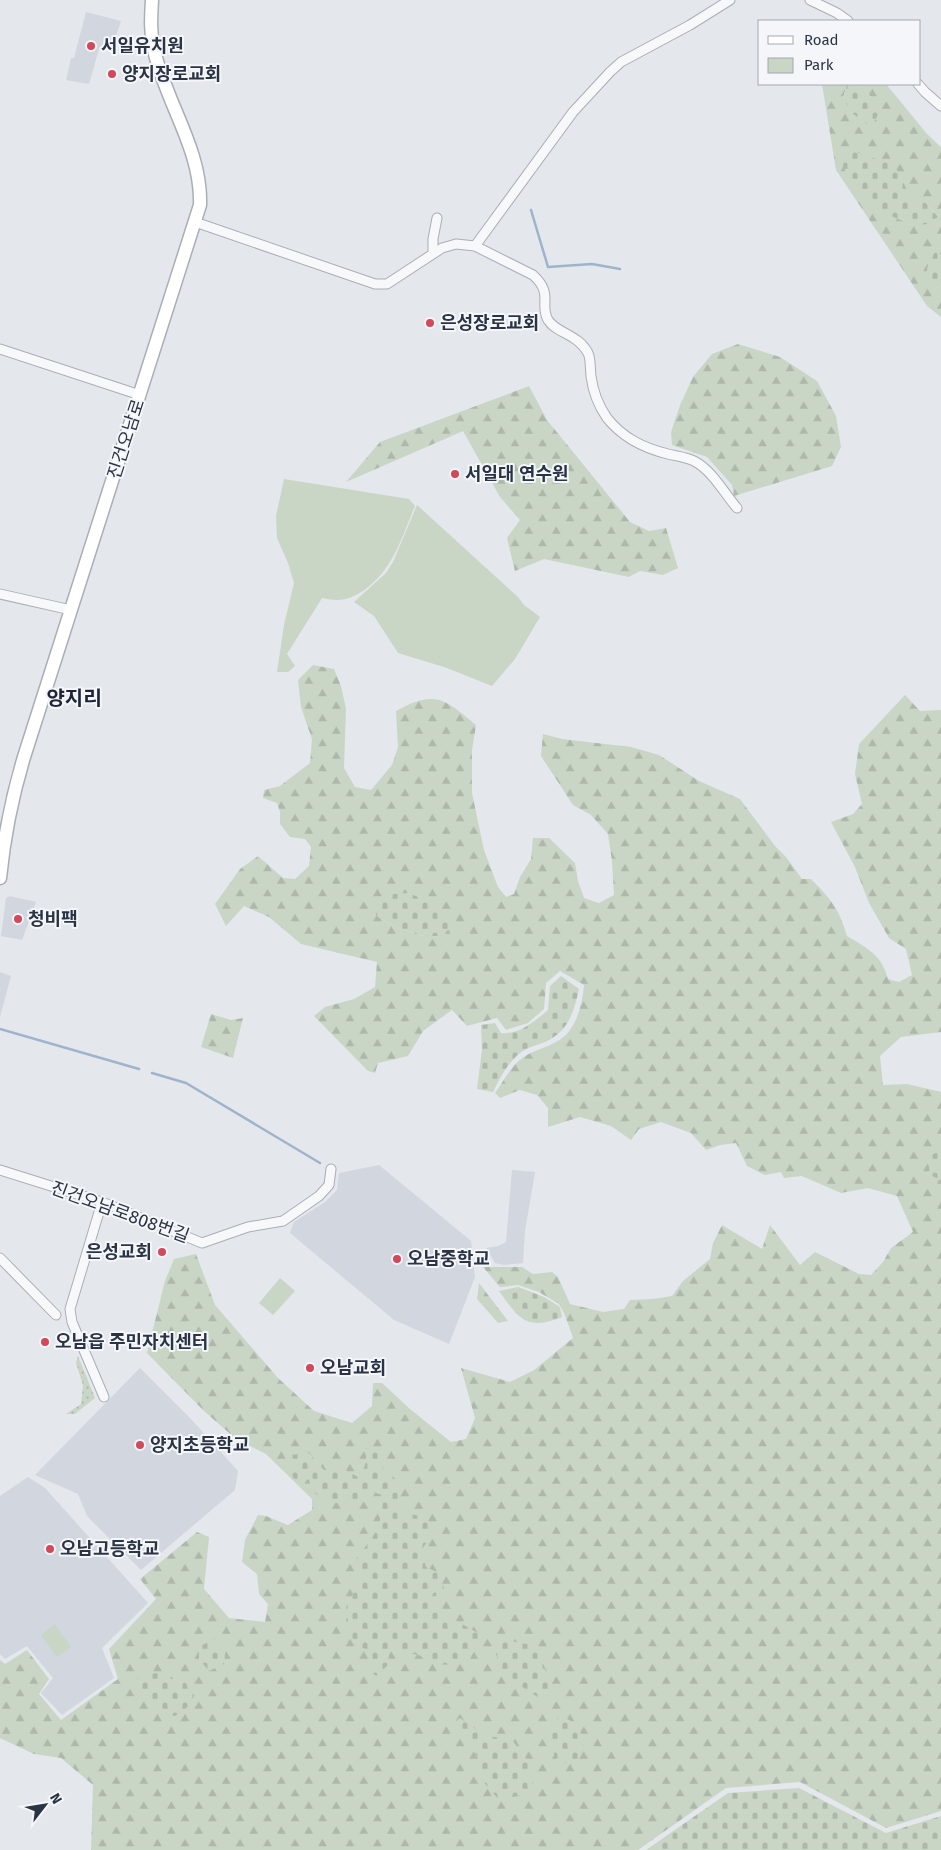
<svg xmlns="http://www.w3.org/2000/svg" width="941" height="1850" viewBox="0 0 941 1850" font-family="'Fira Sans','Noto Sans KR',sans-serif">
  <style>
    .built { fill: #d2d6de }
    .grass { fill: url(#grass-dots) }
    .forest { fill: url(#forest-firs); fill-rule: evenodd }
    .cemetery { fill: url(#cemetery-stones) }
    .park { fill: #c9d6c5 }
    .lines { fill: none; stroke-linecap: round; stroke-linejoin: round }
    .stream { stroke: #9fb4cc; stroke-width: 2.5 }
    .street-casing { stroke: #a9aeb7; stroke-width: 11 }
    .secondary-casing { stroke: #a9aeb7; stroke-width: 15 }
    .street { stroke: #f7f8fa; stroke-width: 9 }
    .secondary { stroke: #fff; stroke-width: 12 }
    .poi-dot { fill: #d1495b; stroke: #f4f6f9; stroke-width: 2 }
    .labels { text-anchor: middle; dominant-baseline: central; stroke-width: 4; stroke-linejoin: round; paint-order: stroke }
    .poi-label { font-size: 18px; font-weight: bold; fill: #2b3445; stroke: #f4f6f9; text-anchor: start }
    .street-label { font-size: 18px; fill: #2b3445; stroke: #f4f6f9 }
    .quarter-label { font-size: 20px; font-weight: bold; fill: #1d2536; stroke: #f4f6f9 }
  </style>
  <defs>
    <pattern id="grass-dots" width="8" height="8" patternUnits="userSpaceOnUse" patternTransform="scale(1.25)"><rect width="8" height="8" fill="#c9d6c5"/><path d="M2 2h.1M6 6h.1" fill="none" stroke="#adb8ab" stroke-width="1.8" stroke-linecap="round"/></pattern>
    <pattern id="forest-firs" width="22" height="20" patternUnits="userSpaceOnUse" patternTransform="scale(1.25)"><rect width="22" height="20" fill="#c9d6c5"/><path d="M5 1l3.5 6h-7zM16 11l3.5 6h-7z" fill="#adb8ab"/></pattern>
    <pattern id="cemetery-stones" width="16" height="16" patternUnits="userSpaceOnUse" patternTransform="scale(1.25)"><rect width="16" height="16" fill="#c9d6c5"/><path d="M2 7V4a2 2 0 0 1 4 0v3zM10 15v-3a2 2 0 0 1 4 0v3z" fill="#adb8ab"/></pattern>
  </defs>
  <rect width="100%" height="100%" fill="#e4e7ec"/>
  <g class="built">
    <path d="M86,12L121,21L114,42L99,49L89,84L66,80L71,58H74Z"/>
    <path d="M10,896L36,902L22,940L1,936L6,898Z"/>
    <path d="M0,972L11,976L0,1017Z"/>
    <path d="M379,1165L471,1241L475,1277L449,1344L394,1320L290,1233L294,1222L325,1202L337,1190L339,1173Z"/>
    <path d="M512,1170L535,1172L525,1231L523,1263L504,1265L495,1263L486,1248L498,1246L506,1242Z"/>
    <path d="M140,1368L191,1419L238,1471L235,1490L141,1570L87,1516L78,1494L35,1475Z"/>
    <path d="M28,1477L45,1488L148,1603L102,1648L114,1678L62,1715L41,1693L53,1678L27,1646L5,1659L0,1654V1496Z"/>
  </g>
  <path class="grass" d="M78,1356L95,1398L75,1414H66L81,1404L83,1385L76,1363Z"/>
  <g class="forest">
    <path d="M822,84H847L843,98H872L859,84H886L927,134L941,147V256L940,254L935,289L941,285V317L927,306L836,170ZM875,160C901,167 900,180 913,202H925L938,217L843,166Z"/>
    <path d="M738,344L780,357L817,381L836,416L841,447L832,466L734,496L732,485L707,457L672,445L671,432L680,405L693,377L712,354Z"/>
    <path d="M529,386L547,420L630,522L649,531L666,528L678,568L663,575L640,571L629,577L544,559L515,571L507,538L520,520L500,497L463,431L346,482L380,442Z"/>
    <path d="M313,665L334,669L341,686L346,709L344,768L355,787L371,790L392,765L398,747L396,711C435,689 445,699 476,725L472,750V793L484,850L498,887L506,897L514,894L520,877L531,859L533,838H549L575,863L578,881L584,898L599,903L614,895L612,861L608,834L591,815L573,805L541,756L543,734L562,739L631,747L659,755L699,781L740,799L775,846L786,857L802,879H811C831,899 839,909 847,936C867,948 882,955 888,979L899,982L912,975L906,949L889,938L869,903L855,867L831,822L853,814L862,804L855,774L859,744L905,695L920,711L941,710V1032L901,1037L880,1056L883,1085L907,1084L941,1092V1811L886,1828L800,1782L726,1788L638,1850H91L93,1785L61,1758L34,1754L0,1738V1660L5,1664L27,1650L49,1679L39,1694L61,1720L118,1679L109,1649L156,1599L140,1579L197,1532L209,1537L204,1589L229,1618L265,1622L268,1604L259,1594L257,1574L242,1562L245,1540L258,1515L266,1516L288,1525L312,1510V1499L266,1454L236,1439L204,1411L147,1353L165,1281L174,1259L196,1254L215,1305L278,1378L314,1411L352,1423L372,1406L373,1383H382L410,1409L451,1442L466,1439L475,1418L461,1368L510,1382L534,1370L573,1338L565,1315L559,1304L539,1292L518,1285L500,1287L483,1267H522L533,1274L552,1272L558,1277L570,1304L603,1312L624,1309L630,1300L653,1299L672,1296L683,1281L710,1259L713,1243L722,1225L762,1249L770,1225L800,1265L815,1252L859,1274L871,1275L883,1262L891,1248L913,1232L897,1196L868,1188L841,1193L802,1176L784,1178L781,1172L765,1175L747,1166L736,1143L720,1145L706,1150L691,1133L661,1122L639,1129L631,1140L611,1126L580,1117L548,1127V1108L537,1095L520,1090L500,1098L495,1093C504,1081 511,1065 524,1057C534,1050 546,1048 556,1042C576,1032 582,1006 584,985L560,971L546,983L544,1009L528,1023L506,1030L497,1018L467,1026L452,1010L423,1031L408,1056L378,1063L375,1073L368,1071L314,1016L325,1007L354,999L375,987L377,962L301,944L269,917L244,906L226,926L215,904L240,869L258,856L283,878L295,879L309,866L311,847L305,839L290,837L280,824V812L277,803L263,798L264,790L280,786L310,763L312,739L301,707L298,680ZM408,893L418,897L424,936L393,926L377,916Z"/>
    <path d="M211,1014L231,1020L243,1018L233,1058L201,1047Z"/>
    <path d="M479,1283L508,1321L498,1323L477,1299Z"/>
  </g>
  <g class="cemetery">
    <path d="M847,84H859L872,98L879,113L874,122L867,124L852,113L843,98Z"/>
    <path d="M846,151L856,152L888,163L897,170L913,202H925L938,217L927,224L914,226L889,215L854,190L843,166Z"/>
    <path d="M935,252L940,254L941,256V285L935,289L927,284V267Z"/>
    <path d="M408,893C430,902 444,901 451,926L443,936H424L393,926L377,916L373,906C383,894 393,894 408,893Z"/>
    <path d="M561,976L579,989C574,1012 568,1032 545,1042C537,1045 526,1048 520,1053C507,1064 500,1078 493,1092L477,1089L482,1050L481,1025L495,1023L501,1033C519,1035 535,1021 548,1010L550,986Z"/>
    <path d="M941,1150V1180L930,1175L928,1157Z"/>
    <path d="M518,1287L544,1297L560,1307L562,1317C526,1331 520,1320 499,1291Z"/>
    <path d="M366,1448L379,1452L383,1468L398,1481V1511L428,1518L430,1537L421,1551L426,1567L439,1573L444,1589L425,1601L443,1617L455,1620L483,1636L470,1659L454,1665L431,1664C422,1654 415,1653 401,1654L391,1645L387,1666L376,1676L369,1670L370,1651L355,1645L350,1633L346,1607L360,1581V1571L355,1560C376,1533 381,1530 383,1495L368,1491L358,1502L328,1503L311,1490L309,1479L299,1484L290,1474V1455L309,1453L324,1470H345L360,1478L366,1462Z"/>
    <path d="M215,1638L225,1653L224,1664L209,1671L199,1659V1647Z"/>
    <path d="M500,1639L537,1646L550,1684L545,1702L524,1688L504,1677L495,1651Z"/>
    <path d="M156,1673L175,1680L184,1681L194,1695L192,1704L175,1716L166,1714L154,1701L145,1699L135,1686L137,1678Z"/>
    <path d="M559,1714L579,1726L583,1744L576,1763H556L550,1734Z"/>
    <path d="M460,1718L484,1735L512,1740L530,1764L533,1791L500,1801L481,1779L475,1749L452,1725Z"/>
    <path d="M799,1788L886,1833L941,1816V1850H646L728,1793Z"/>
  </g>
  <g class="park">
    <path d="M284,479L409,499L415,506C401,539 393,570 363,591C355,596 347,600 337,600C332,600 327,599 322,598L287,654L295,666L288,672H277L284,625L294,583L288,563L277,538L276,516Z"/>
    <path d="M417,505L518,597L524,605L540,617L515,659L492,686L447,668L398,653L374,616L354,602L386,573L393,562Z"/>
    <path d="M280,1278L295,1291L273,1315L259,1303Z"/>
    <path d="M55,1624L71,1647L57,1657L41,1635Z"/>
  </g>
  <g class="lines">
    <g class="stream">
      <path d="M531,210L548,267L592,264L620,269"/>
      <path d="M0,1029L139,1069"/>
      <path d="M152,1073L186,1083L320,1163"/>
    </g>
    <defs>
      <g id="street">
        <path d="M810,0L837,13L848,21"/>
        <path d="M918,84L925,92L941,106"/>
        <path d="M195,222L375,284H387L442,248L456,244L475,246L533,275C554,294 539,304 548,320C556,333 578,334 588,353C591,359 590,369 591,376C593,392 598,405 607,418C623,438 643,448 668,454C676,456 686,457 694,461C712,470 724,493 737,508"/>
        <path d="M475,246L573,112L610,72L621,62L690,25L730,0"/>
        <path d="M433,253V239L437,218"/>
        <path d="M0,349L140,395"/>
        <path d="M0,594L71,610"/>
        <path d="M0,1170L102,1202L202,1243L248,1227L283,1221L319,1196L329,1185L331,1169"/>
        <path d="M102,1202L70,1309L72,1322L104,1397"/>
        <path d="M0,1258L56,1315"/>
      </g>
      <path id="secondary" d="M0,878C4,837 12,797 24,757L200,205C202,150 166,103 154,50C150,33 151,17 152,0"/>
    </defs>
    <use href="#street" class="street-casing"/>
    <use href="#secondary" class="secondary-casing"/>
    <use href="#street" class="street"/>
    <use href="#secondary" class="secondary"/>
  </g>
  <g class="poi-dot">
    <circle cx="91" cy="46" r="5"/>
    <circle cx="112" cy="74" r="5"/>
    <circle cx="430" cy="323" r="5"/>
    <circle cx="455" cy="474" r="5"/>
    <circle cx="18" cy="919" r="5"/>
    <circle cx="162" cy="1252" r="5"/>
    <circle cx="397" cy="1259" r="5"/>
    <circle cx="45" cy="1342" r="5"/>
    <circle cx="310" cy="1368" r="5"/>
    <circle cx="140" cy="1445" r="5"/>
    <circle cx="50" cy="1549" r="5"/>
  </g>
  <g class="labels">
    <g class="poi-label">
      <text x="101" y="46">서일유치원</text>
      <text x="122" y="74">양지장로교회</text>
      <text x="440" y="323">은성장로교회</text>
      <text x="465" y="474">서일대 연수원</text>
      <text x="28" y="919">청비팩</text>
      <text x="152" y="1252" text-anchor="end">은성교회</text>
      <text x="407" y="1259">오남중학교</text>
      <text x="55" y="1342">오남읍 주민자치센터</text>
      <text x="320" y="1368">오남교회</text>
      <text x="150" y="1445">양지초등학교</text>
      <text x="60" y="1549">오남고등학교</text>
    </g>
    <g class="street-label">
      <text transform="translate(126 439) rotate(-72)">진건오남로</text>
      <text transform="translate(120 1212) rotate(20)">진건오남로808번길</text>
    </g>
    <g class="quarter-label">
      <text x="74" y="698">양지리</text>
    </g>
  </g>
  <rect x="758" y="20" width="162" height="65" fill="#f4f6f9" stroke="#a4a8b1"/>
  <rect x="768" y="36" width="25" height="8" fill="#ffffff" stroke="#a4a8b1"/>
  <text x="804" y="45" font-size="15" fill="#2b3445">Road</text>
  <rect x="768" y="58" width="25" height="15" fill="#c9d6c5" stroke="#a4a8b1"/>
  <text x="804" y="70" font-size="15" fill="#2b3445">Park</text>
  <g transform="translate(45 1805) rotate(59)" stroke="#f4f6f9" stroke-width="4" paint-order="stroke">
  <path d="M0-4L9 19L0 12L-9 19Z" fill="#2b3445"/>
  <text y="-8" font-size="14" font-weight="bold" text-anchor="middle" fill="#2b3445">N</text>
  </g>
</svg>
